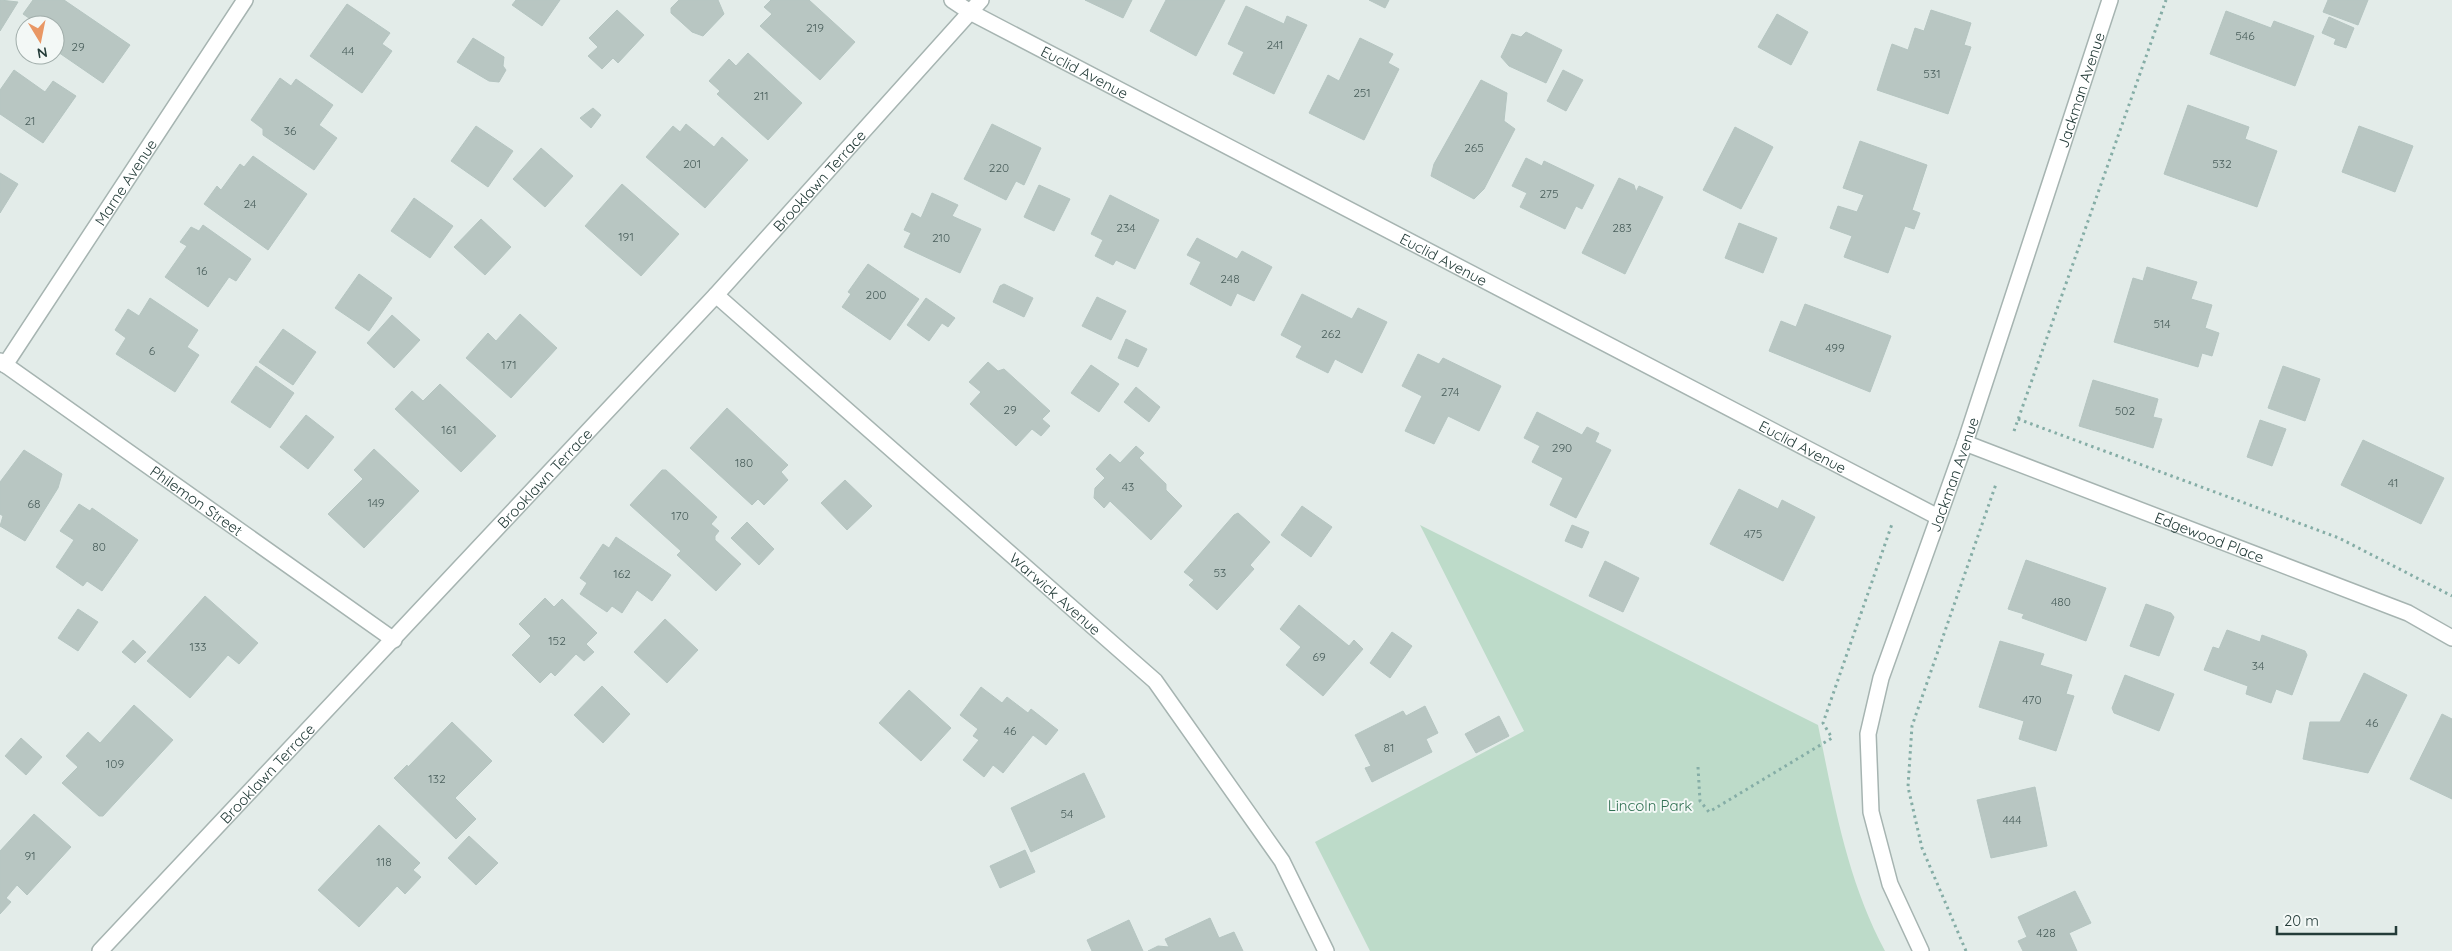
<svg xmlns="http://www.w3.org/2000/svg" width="2452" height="951" viewBox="0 0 2452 951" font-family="Quicksand,sans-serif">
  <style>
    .green { fill: #bddbc9 }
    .building { fill: #b8c6c2; stroke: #b5c5c1 }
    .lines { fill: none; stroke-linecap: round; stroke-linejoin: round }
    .minor-casing { stroke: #a6b4b1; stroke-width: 18 }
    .path { stroke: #85ada6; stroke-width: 3; stroke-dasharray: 2.5 4; stroke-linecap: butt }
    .minor { stroke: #fff; stroke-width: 15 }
    .labels { text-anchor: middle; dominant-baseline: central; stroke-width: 4; stroke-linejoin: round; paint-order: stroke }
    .number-label { font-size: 12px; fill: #495e5b }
    .street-label { font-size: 15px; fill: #243c39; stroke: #f3f8f6 }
    .park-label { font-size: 15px; fill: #307052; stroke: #f3f8f6 }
  </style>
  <rect width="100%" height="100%" fill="#e3ece9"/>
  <path class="green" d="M1420,525L1818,725C1834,803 1847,880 1885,951H1370L1315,842L1524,731Z"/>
  <g class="building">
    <path d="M0,0L18,2L0,31Z"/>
    <path d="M33,0H64L130,45L103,83L55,50V25H39L23,14Z"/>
    <path d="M516,0H560L542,26L512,5Z"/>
    <path d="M679,0H718L724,14L703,36L692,32L671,13V8Z"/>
    <path d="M771,0H809L855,42L820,80L760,26L772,14L764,7Z"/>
    <path d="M1085,0H1132L1123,18Z"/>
    <path d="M1166,0H1225L1196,56L1150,31Z"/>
    <path d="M1369,0H1389L1385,8Z"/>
    <path d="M2328,0H2368L2358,25L2323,12Z"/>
    <path d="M347,4L390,33L382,44L392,51L362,93L310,56Z"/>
    <path d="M1246,6L1284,24L1287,16L1307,25L1274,94L1233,74L1244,52L1228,44Z"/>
    <path d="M617,10L644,35L618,63L613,58L602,69L588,56L598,47L589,38Z"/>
    <path d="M1931,10L1971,23L1964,45L1971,47L1948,114L1877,90L1892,44L1908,50L1915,28L1924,31Z"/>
    <path d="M2226,11L2271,28L2274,21L2314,36L2295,86L2210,54Z"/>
    <path d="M1777,14L1808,32L1791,65L1758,47Z"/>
    <path d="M2329,17L2354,28L2346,48L2334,44L2336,39L2322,33Z"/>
    <path d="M1526,32L1562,50L1546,83L1509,66L1501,57L1512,34L1521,37Z"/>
    <path d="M473,38L504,57L503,66L506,70L499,82L489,81L457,62Z"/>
    <path d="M1360,38L1393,54L1388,63L1399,69L1364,140L1309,113L1328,75L1339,81Z"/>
    <path d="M748,53L802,103L768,140L717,94L720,91L709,81L729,59L736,66Z"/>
    <path d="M14,70L45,92L53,81L76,96L43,143L0,114V90Z"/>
    <path d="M1563,70L1583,80L1566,111L1547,101Z"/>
    <path d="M280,78L291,86L296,79L333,105L319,125L337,138L314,170L263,135V129L251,120Z"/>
    <path d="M1481,80L1507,93L1504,121L1515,129L1484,189L1474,199L1431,176L1434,164Z"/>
    <path d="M2188,105L2249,127L2245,139L2277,151L2257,207L2164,174Z"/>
    <path d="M593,108L601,115L591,128L580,118Z"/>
    <path d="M686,124L714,147L722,137L748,160L705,208L646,157L673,126L680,132Z"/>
    <path d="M992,124L1041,148L1024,185L1016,181L1006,200L964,179Z"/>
    <path d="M476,126L513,151L488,187L451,161Z"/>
    <path d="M2359,126L2413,146L2395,192L2342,172Z"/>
    <path d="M1735,127L1773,147L1741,209L1703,190Z"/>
    <path d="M1860,141L1927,165L1912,210L1920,213L1914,229L1905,226L1888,273L1844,257L1852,236L1830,228L1838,206L1857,212L1864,195L1843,188Z"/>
    <path d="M541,148L573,176L545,207L513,179Z"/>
    <path d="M253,156L307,194L268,250L204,204L217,186L221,190L240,164L244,167Z"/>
    <path d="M1526,158L1542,166L1544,161L1594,185L1582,209L1576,206L1565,229L1520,207L1527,193L1512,186Z"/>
    <path d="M0,173L18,184L0,213Z"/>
    <path d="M1619,178L1634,185L1636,192L1639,186L1663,197L1625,274L1582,253Z"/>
    <path d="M622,184L679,234L641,276L585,226Z"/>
    <path d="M1039,185L1070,199L1054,231L1024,217Z"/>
    <path d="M932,193L958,205L952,216L981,229L960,273L904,247L911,233L904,230L912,213L921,218Z"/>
    <path d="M1110,195L1159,220L1135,269L1116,260L1113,265L1095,256L1103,240L1091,234Z"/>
    <path d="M414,198L453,226L430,258L391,231Z"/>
    <path d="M481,219L511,247L485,275L454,247Z"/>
    <path d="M1739,223L1777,238L1763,273L1725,258Z"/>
    <path d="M203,225L251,259L236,281L229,277L208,307L165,277L187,246L180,242L191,227L199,231Z"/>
    <path d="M1197,238L1237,259L1242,251L1272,267L1254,301L1237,293L1231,306L1190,284L1201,262L1187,255Z"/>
    <path d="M868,264L919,299L890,340L842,307L851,294L848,292Z"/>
    <path d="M2147,267L2197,282L2191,299L2212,305L2205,328L2219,333L2212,356L2202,353L2198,367L2114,342L2133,278L2143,281Z"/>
    <path d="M359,274L392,298L369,331L335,308Z"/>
    <path d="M1004,284L1033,298L1024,317L993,302L1000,286Z"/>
    <path d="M1302,294L1352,319L1358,308L1387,322L1362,373L1335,359L1328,373L1296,357L1302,346L1281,335Z"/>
    <path d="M1097,297L1126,311L1111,340L1082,326Z"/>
    <path d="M150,298L198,330L187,347L199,355L175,392L116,354L126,338L115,330L128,309L139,316Z"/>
    <path d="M926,298L955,318L948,327L942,323L929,341L907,325Z"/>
    <path d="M1805,304L1891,336L1870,392L1769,351L1781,321L1796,327Z"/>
    <path d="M520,314L557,348L511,398L466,358L488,333L496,341Z"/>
    <path d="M392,315L420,340L394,368L367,343Z"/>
    <path d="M283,329L316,352L293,385L259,362Z"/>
    <path d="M1126,339L1147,349L1138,367L1118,358Z"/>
    <path d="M1418,354L1439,364L1443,358L1501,386L1479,431L1448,416L1434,444L1405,431L1422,396L1402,386Z"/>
    <path d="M988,362L998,371L1004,369L1050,411L1042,419L1050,426L1041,436L1032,429L1016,446L970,404L981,392L969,382Z"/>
    <path d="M1091,365L1119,384L1099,412L1071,393Z"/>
    <path d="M256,366L294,393L270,428L231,402Z"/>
    <path d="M2283,366L2320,379L2305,421L2268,408Z"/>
    <path d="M2093,380L2158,399L2153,417L2162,419L2153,448L2079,426Z"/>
    <path d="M440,384L496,436L461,472L395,409L412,391L423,401Z"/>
    <path d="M1136,387L1160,407L1149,422L1124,402Z"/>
    <path d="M727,408L788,465L781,472L788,480L764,505L758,499L752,505L690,448Z"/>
    <path d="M1537,412L1582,435L1587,427L1599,433L1595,442L1611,450L1576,518L1550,505L1563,478L1532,462L1540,446L1524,438Z"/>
    <path d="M306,415L334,437L308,469L280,447Z"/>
    <path d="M2260,420L2286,429L2272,466L2247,457Z"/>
    <path d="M2363,440L2444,478L2421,524L2341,485Z"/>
    <path d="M1136,446L1144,453L1139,458L1166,484V490L1182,506L1151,540L1110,501L1104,508L1094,498L1095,488L1105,478L1096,469L1110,454L1120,463Z"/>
    <path d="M374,449L419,491L364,548L328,514L363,479L354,470Z"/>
    <path d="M24,450L62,474L58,488L25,541L0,526L3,516L0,514V482Z"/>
    <path d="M662,470H666L717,517L711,524L719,531L715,536V540L741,564L716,591L677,555L681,551L630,505Z"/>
    <path d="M845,480L872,506L847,530L821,503Z"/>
    <path d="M1739,489L1778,509L1782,500L1815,517L1783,581L1710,544Z"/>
    <path d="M79,504L90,511L92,508L138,540L102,591L87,581L83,586L56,567L74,540L60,531Z"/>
    <path d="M1302,506L1332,527L1311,557L1281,535Z"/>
    <path d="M1238,513L1270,542L1250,565L1254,569L1217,610L1189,585L1194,580L1184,572L1234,515Z"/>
    <path d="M747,522L774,549L759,565L731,538Z"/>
    <path d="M1572,525L1589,532L1582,548L1565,541Z"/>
    <path d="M616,537L671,575L652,601L637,590L622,613L612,606L607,612L580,594L587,583L580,578L603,544L609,548Z"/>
    <path d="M2026,560L2106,588L2086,641L2022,618L2024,614L2008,609Z"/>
    <path d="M1605,561L1639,578L1623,612L1589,596Z"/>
    <path d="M205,596L258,643L239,664L228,655L190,698L147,661Z"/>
    <path d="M545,598L554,607L562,599L597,633L586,644L594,652L584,661L576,654L555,676L551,672L540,683L512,655L531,636L519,624Z"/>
    <path d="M2146,604L2171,613L2174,617L2159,656L2130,646Z"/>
    <path d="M1299,605L1349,646L1354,640L1363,649L1323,696L1286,665L1301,647L1280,629Z"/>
    <path d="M78,609L98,622L78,651L58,638Z"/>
    <path d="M665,619L698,650L667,683L634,652Z"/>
    <path d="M2227,630L2260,642L2262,635L2305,651L2307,655L2292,695L2276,689L2271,703L2246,694L2248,686L2204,670L2213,647L2219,649Z"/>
    <path d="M1392,632L1412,646L1390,678L1370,663Z"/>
    <path d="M133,640L146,652L135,663L122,652Z"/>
    <path d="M2000,641L2044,654L2040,665L2072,675L2066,694L2074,696L2056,751L2019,739L2024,721L1979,707Z"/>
    <path d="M2364,673L2407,695L2368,773L2303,759L2310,722H2340Z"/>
    <path d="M2125,675L2174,694L2159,731L2114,713L2112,708Z"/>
    <path d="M602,686L630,714L603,743L574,715Z"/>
    <path d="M981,687L1002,703L1007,697L1028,713L1031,709L1058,730L1046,745L1033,735L1003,773L993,765L984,777L963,760L979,740L973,736L978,729L960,715Z"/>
    <path d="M909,690L951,728L921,761L879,723Z"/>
    <path d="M134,705L173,740L103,816H99L62,783L78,767L66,756L88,732L100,743Z"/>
    <path d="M1425,706L1438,733L1426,739L1432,752L1372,782L1365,768L1371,766L1355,735L1403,711L1406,716Z"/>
    <path d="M2442,714L2452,719V799L2410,779Z"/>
    <path d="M1499,716L1509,736L1476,753L1465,734Z"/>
    <path d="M452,722L492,761L455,798L476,819L456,839L394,778L407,765L408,767Z"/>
    <path d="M21,738L42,757L26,775L5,756Z"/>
    <path d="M1084,773L1105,817L1031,852L1011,808Z"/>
    <path d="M2035,787L2047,846L1991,858L1977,800Z"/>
    <path d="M34,814L71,847L27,895L17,885L6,898L11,902L0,914V851Z"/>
    <path d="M379,825L420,863L413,870L421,877L405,894L397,886L359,927L318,890Z"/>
    <path d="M469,836L498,863L476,885L448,858Z"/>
    <path d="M1025,850L1035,872L1000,888L990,866Z"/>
    <path d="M2075,891L2091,923L2069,933L2077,951H2023L2018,941L2027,937L2018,917Z"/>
    <path d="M1210,918L1219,938L1234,932L1243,951H1148L1158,946L1169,947L1165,939Z"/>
    <path d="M1129,920L1143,951H1092L1087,940Z"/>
  </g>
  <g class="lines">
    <defs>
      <g id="minor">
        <path id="s1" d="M952,0L970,12L1938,517"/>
        <path id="s2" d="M716,295L1155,681L1282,861L1326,951"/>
        <path id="s3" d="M0,361L394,640"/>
        <path id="s4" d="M5,365L245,0"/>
        <path id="s5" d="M1965,443L2408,613L2452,638"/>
        <path id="s6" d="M100,951L716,295L981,0"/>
        <path id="s7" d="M1921,951L1890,884L1871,812L1868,734L1881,678L1965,443L2110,0"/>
      </g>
    </defs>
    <use href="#minor" class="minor-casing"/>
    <g class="path">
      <path d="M2018,419L2339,538L2452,596"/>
      <path d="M2014,431L2166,0"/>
      <path d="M1698,767L1700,801L1709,812L1832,738L1823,723L1892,524"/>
      <path d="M1966,951L1922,848L1908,787L1912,726L1996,484"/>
    </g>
    <use href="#minor" class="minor"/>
  </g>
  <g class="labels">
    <g class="number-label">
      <text x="815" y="27">219</text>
      <text x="2245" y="35">546</text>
      <text x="1275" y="44">241</text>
      <text x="78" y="46">29</text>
      <text x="348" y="50">44</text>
      <text x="1932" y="73">531</text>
      <text x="1362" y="92">251</text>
      <text x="761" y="95">211</text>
      <text x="30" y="120">21</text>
      <text x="290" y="130">36</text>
      <text x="1474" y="147">265</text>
      <text x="692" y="163">201</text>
      <text x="2222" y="163">532</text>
      <text x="999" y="167">220</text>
      <text x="1549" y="193">275</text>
      <text x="250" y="203">24</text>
      <text x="1126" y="227">234</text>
      <text x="1622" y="227">283</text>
      <text x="626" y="236">191</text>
      <text x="941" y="237">210</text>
      <text x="202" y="270">16</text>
      <text x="1230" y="278">248</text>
      <text x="876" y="294">200</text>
      <text x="2162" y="323">514</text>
      <text x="1331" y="333">262</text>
      <text x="1835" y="347">499</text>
      <text x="152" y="350">6</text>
      <text x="509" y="364">171</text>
      <text x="1450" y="391">274</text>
      <text x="1010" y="409">29</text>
      <text x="2125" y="410">502</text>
      <text x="449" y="429">161</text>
      <text x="1562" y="447">290</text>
      <text x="744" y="462">180</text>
      <text x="2393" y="482">41</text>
      <text x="1128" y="486">43</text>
      <text x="376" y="502">149</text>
      <text x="34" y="503">68</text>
      <text x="680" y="515">170</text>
      <text x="1753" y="533">475</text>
      <text x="99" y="546">80</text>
      <text x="1220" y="572">53</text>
      <text x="622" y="573">162</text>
      <text x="2061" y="601">480</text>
      <text x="557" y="640">152</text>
      <text x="198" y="646">133</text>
      <text x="1319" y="656">69</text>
      <text x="2258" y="665">34</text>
      <text x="2032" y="699">470</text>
      <text x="2372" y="722">46</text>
      <text x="1010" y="730">46</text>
      <text x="1389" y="747">81</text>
      <text x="115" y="763">109</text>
      <text x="437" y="778">132</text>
      <text x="1067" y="813">54</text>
      <text x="2012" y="819">444</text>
      <text x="30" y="855">91</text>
      <text x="384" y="861">118</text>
      <text x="2046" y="932">428</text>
    </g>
    <g class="street-label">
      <text stroke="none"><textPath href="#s1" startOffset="151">Euclid Avenue</textPath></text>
      <text stroke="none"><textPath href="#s7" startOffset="905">Jackman Avenue</textPath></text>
      <text stroke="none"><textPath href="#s6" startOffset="1054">Brooklawn Terrace</textPath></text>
      <text stroke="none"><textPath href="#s4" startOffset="219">Marne Avenue</textPath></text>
      <text stroke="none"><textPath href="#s1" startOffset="556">Euclid Avenue</textPath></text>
      <text stroke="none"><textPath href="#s1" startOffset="961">Euclid Avenue</textPath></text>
      <text stroke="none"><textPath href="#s7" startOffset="500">Jackman Avenue</textPath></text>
      <text stroke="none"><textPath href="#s6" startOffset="649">Brooklawn Terrace</textPath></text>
      <text stroke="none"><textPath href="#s3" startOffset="241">Philemon Street</textPath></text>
      <text stroke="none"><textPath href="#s5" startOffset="262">Edgewood Place</textPath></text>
      <text stroke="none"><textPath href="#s2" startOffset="452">Warwick Avenue</textPath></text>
      <text stroke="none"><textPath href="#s6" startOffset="244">Brooklawn Terrace</textPath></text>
    </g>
    <g class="park-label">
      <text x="1650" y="805">Lincoln Park</text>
    </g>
  </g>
  <g transform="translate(40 40) rotate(170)"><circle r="24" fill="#f3f8f6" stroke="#a0adaa"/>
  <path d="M0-4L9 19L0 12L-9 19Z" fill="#e99764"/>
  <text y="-8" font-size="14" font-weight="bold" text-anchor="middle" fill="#243c39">N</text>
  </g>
  <path d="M2277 926v8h119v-8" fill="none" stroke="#243c39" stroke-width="2.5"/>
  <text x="2284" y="926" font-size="15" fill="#243c39" stroke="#f3f8f6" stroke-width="4" paint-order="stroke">20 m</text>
</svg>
